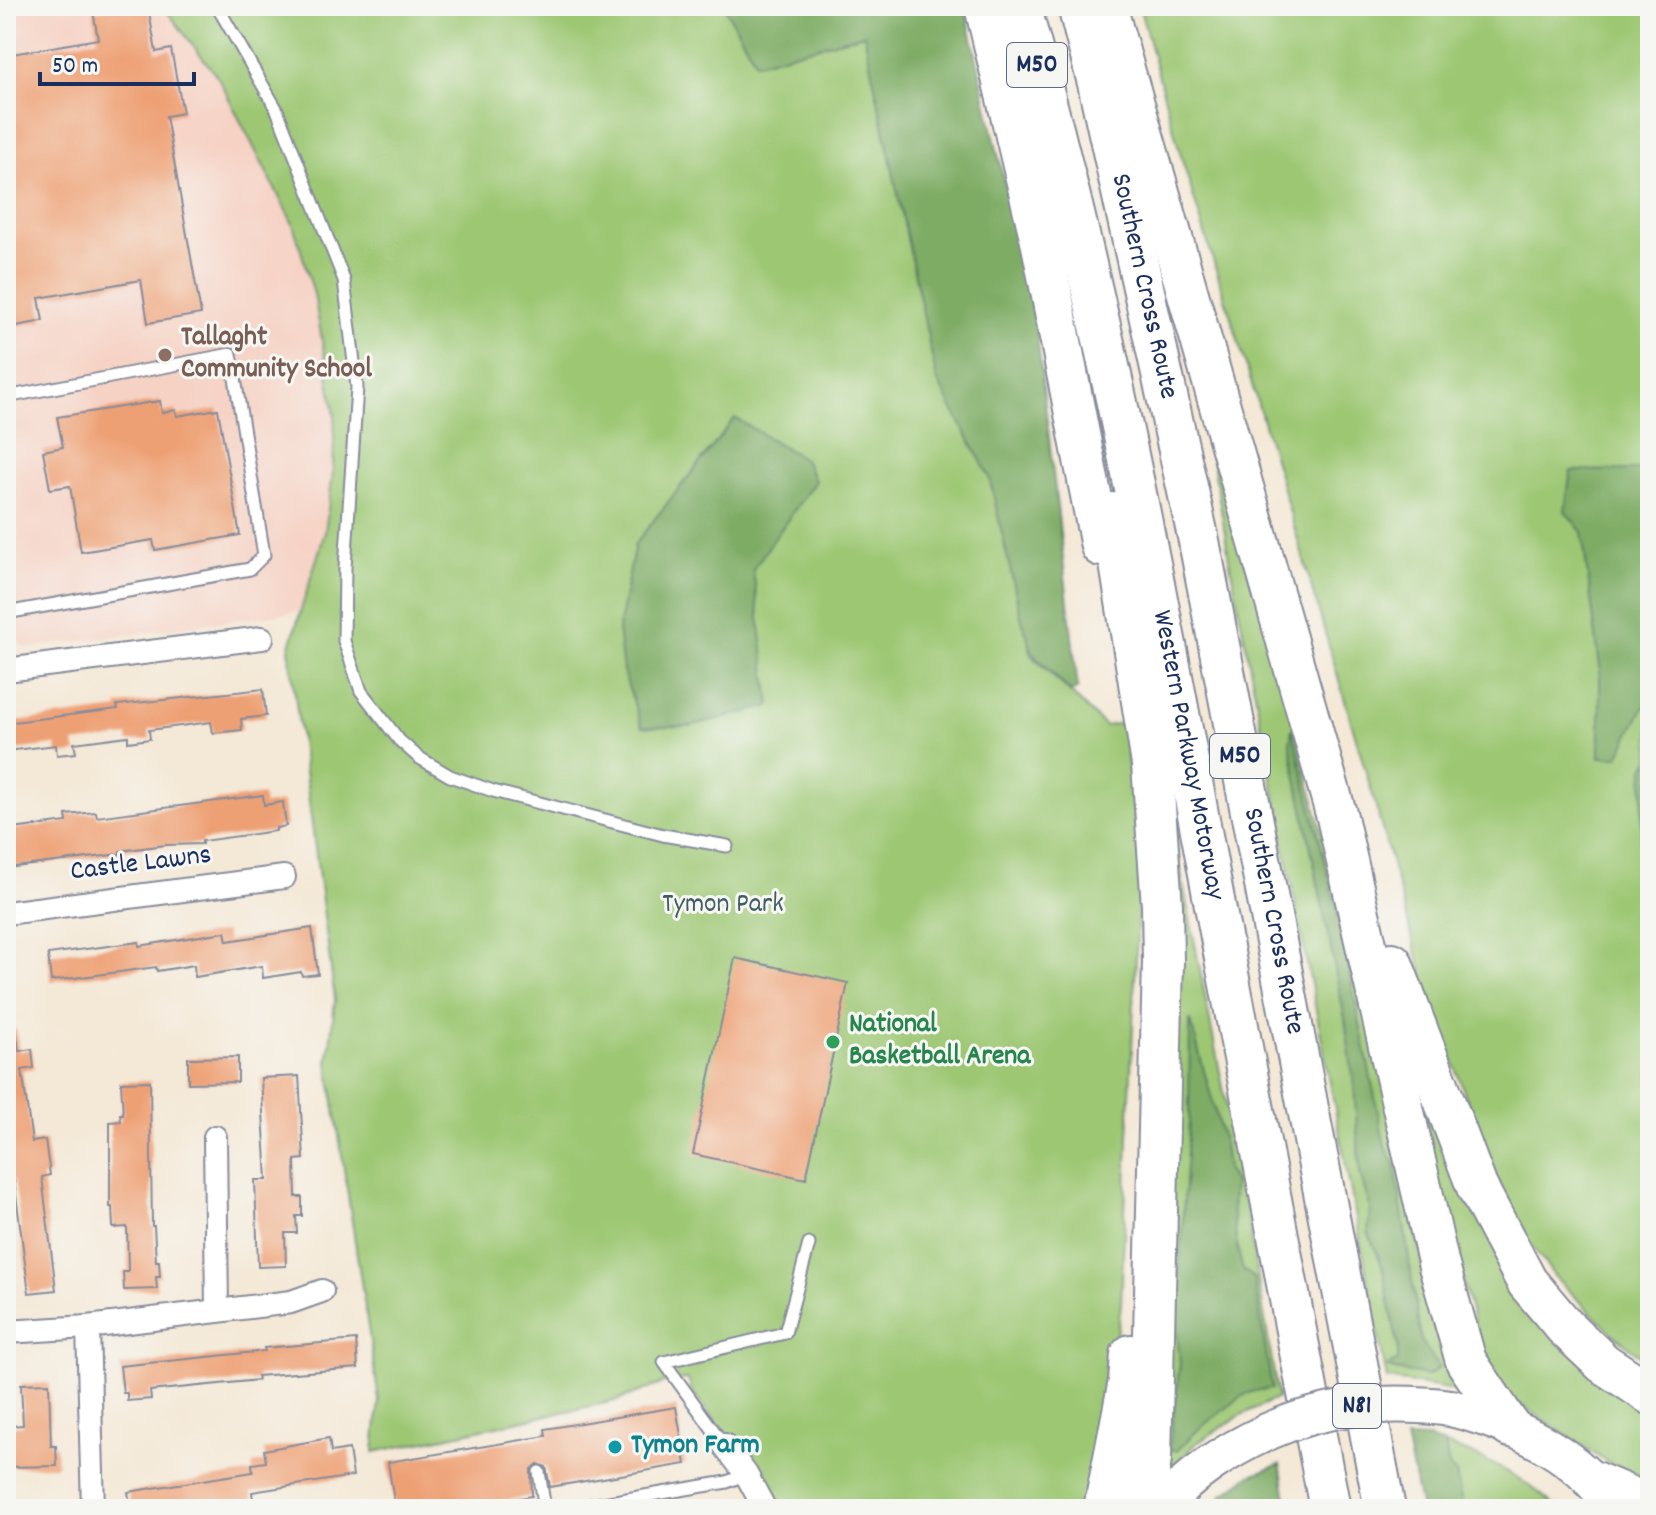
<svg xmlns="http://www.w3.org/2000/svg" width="1656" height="1515" viewBox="0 0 1656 1515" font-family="Dekko,sans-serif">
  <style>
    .built { fill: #f6d2c4 }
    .green { fill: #9dc773; stroke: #5c7b68; stroke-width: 2 }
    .forest { fill: #7eac65; stroke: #4c6e62; stroke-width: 2 }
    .building { fill: #eea075 }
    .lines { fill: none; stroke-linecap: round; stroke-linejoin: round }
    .lane-casing { stroke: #888c9a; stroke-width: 15 }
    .street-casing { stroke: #888c9a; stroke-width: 26 }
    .secondary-casing { stroke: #888c9a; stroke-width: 36 }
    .primary-casing { stroke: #888c9a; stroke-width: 40 }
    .highway-casing { stroke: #888c9a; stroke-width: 44 }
    .lane { stroke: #fff; stroke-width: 11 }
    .street { stroke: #fff; stroke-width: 22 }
    .secondary { stroke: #fff; stroke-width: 32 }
    .primary { stroke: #fff; stroke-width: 36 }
    .highway { stroke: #fff; stroke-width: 40 }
    .primary-bridge-casing { stroke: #888c9a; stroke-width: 40; stroke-linecap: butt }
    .primary-bridge { stroke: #fff; stroke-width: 36 }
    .education-dot { fill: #8d6e63; stroke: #f6f6f2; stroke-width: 3 }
    .leisure-dot { fill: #2e9e5b; stroke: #f6f6f2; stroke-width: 3 }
    .culture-dot { fill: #0f9aa8; stroke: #f6f6f2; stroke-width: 3 }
    .labels { text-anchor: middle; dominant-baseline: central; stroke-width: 6; stroke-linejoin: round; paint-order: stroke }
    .shield { fill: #f6f6f2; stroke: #5d6b8a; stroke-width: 2 }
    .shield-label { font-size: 26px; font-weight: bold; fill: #1b2f5e }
    .street-label { font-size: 28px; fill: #1b2f5e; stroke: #f6f6f2 }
    .education-label { font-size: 28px; font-weight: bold; fill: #785e54; stroke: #f6f6f2; text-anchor: start }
    .park-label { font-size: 28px; fill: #425d64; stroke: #f6f6f2 }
    .leisure-label { font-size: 28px; font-weight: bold; fill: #27864d; stroke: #f6f6f2; text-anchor: start }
    .culture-label { font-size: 28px; font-weight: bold; fill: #0d838f; stroke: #f6f6f2; text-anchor: start }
  </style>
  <rect width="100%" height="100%" fill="#f6f6f2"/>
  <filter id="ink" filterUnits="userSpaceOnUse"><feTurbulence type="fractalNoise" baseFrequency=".0125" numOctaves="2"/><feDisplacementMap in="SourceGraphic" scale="16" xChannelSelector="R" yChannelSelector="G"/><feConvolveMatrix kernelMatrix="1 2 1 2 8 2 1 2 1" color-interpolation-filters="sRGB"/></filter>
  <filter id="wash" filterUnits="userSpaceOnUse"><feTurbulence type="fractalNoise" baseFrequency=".006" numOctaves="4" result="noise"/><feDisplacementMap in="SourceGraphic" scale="32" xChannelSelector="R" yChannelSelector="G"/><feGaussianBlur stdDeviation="1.8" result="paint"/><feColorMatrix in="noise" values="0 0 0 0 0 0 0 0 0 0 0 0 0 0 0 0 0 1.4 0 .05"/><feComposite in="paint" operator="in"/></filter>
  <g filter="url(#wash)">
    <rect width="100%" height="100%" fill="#f4e8d6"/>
    <path class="built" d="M6,6H163L219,79L293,224L314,294L335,416L333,473L325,532L302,611L29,648L22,646L17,638L6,639Z"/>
    <g class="green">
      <path d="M163,6H912L1006,448L1031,655L1105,726L1123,723L1140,862L1121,1304L1107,1414L1089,1509H774L757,1472L692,1392L688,1379L669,1381L615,1401L374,1452L379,1400L328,1063L335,1000L289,649L325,532L333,473L335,416L314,294L293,224L219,79Z"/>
      <path d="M1139,6H1650V1364L1612,1333L1556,1278L1524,1236L1491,1167L1423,976L1373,796L1261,414L1183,163Z"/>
      <path d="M1203,401L1267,618L1398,1129L1434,1329L1460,1391L1387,1379L1229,558Z"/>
      <path d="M1170,817L1244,1195L1278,1398L1241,1415L1194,1445L1159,1480Z"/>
      <path d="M1422,1069L1468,1199L1650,1407V1474L1642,1476L1608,1463L1509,1397L1489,1374L1412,1102Z"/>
      <path d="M1406,1438C1458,1441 1520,1473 1558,1509H1421Z"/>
    </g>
    <g class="forest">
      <path d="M724,6H965L1036,326L1078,688L1071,692L1033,654L1021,617L989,476L937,380L864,34L756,63Z"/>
      <path d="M735,418L804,459L815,481L753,569L770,706L690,726L642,727L623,671L618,629L635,544Z"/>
      <path d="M1650,463V701L1642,710L1618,757H1600V667L1582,532L1565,511L1571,471L1637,470Z"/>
      <path d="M1292,728L1336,906L1385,1147L1395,1164L1421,1341L1439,1368L1428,1376L1395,1370L1387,1367L1398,1361V1346L1382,1265L1368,1232L1370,1207L1360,1174L1354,1084L1345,1019L1290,744Z"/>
      <path d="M1650,759V872L1641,851L1644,767Z"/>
      <path d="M1190,1019L1224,1144L1227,1170L1234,1182L1232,1208L1237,1248L1243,1270L1254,1278L1272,1389C1245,1390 1242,1397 1221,1412C1203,1425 1192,1434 1177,1451L1169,1449L1180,1363L1176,1323L1189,1121Z"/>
      <path d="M1406,1438L1428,1439L1445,1444L1449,1466L1456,1474L1463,1509H1421Z"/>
      <path d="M1280,1464L1288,1509H1222L1221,1496L1251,1475Z"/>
    </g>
    <g id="blocks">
      <g class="building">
        <path d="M123,6H148L156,52L171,49L183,113L166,116L201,314L148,323L141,280L39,298L43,321L6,328V55L98,39L93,11Z"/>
        <path d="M160,401L162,413L176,410L177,416L218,409L240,535L155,550L153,540L81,552L70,486L50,489L43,451L63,447L57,417Z"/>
        <path d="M263,689L266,716L241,719L242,730L213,733L211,722L149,730L150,739L128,742V736L74,743L76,753L57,755L56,745L6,751V723L118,709L117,705Z"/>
        <path d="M263,795L264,805L283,802L286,826L276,828V831L202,841V844L166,845L120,851V854L6,868V833L13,832V829L67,822L66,815L96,812L97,817Z"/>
        <path d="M312,928L318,974L302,976L301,972L263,978L262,966L195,977L194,965L157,971L156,967L51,981L48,954L139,942V946L225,932L227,941Z"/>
        <path d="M735,958L848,983L806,1179L693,1154Z"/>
        <path d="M6,1029H16L19,1051L32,1049L34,1068L22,1070L32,1142L45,1140L50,1175L42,1177L56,1290L29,1293L14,1180L9,1181L6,1157Z"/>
        <path d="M238,1057V1082L188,1083V1058Z"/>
        <path d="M299,1076L304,1159L295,1160L296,1197H302V1216H296L297,1233H285L286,1266L258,1267L255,1180H267L261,1078Z"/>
        <path d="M150,1081L152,1226H154L156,1261H159L160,1277H156L157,1289L124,1290L123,1272H128L127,1227L113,1228L112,1207H110V1122L121,1121L120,1114H123L121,1082Z"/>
        <path d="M356,1340L358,1368L257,1376L258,1380L150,1391L151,1399L127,1401V1393H123L120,1366L265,1351L264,1348Z"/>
        <path d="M49,1383L51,1446H56L57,1466L6,1467V1444L12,1443L11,1426L23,1425L21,1384Z"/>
        <path d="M676,1407L686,1464L550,1487L546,1467L538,1464L531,1470L532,1496L454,1509H395L388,1462L546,1436L545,1429Z"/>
        <path d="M329,1438L331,1452L349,1449L353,1476L252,1492L253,1500L196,1509H131L128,1492L253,1472L252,1464L266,1462L264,1450Z"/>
      </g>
    </g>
  </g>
  <g filter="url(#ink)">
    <use href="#blocks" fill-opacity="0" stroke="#888c9a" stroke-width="2"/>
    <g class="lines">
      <defs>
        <g id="lane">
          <path d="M217,6L277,110L344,280L357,387L345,568L344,641L361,691L399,740L418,757L450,776L493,791L663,835L727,846"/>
          <path d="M6,397L231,354L264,555L250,569L6,613"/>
          <path d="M724,1445L664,1362L785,1333L809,1244"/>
          <path d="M539,1472L545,1509"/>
          <path d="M568,1509L727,1482L746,1474"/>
        </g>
        <g id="street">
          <path d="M6,670L262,638"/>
          <path d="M6,913L284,877"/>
          <path d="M215,1137L217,1311"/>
          <path d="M88,1327L93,1509"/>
          <path d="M6,1332L88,1327L291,1302L322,1291"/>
          <path d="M724,1445L746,1474L765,1509"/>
        </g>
        <path id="secondary" d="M1586,1474L1650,1501"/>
        <g id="primary">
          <path d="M1451,1408C1497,1419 1553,1442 1588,1477C1598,1487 1607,1498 1617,1509"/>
          <path d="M1161,1509C1189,1474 1227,1451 1267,1432"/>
        </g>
        <g id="highway">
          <path d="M985,6L1042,245L1101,546"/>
          <path id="s1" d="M1020,6C1102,298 1158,597 1213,895C1251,1100 1292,1304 1330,1509"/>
          <path id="s2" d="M1078,6L1098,83L1199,541L1385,1509"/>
          <path d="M1106,6L1337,817L1439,1266L1466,1361L1510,1427"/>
          <path d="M1112,513L1152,764L1162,906L1163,961L1151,1459L1143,1509"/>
          <path d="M1392,963L1477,1187L1527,1282L1565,1327L1603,1363L1650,1394"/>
          <path d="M1104,1509L1129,1381L1131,1355"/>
        </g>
      </defs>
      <use href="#lane" class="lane-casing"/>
      <use href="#street" class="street-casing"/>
      <use href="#secondary" class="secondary-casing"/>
      <use href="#primary" class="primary-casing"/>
      <use href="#highway" class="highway-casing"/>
      <use href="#lane" class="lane"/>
      <use href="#street" class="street"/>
      <use href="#secondary" class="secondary"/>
      <use href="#primary" class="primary"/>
      <use href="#highway" class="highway"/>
      <defs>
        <path id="primary-bridge" d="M1267,1432C1327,1405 1386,1400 1451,1408"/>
      </defs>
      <use href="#primary-bridge" class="primary-bridge-casing"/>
      <use href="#primary-bridge" class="primary-bridge"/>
    </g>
  </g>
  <circle class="education-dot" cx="165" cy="355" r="8"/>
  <circle class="leisure-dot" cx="833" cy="1042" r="8"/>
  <circle class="culture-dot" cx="615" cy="1447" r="8"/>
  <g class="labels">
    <g class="shield">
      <rect x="1007" y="43" width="60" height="44" rx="6"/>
      <rect x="1210" y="734" width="60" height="44" rx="6"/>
      <rect x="1333" y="1384" width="48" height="44" rx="6"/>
    </g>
    <g class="shield-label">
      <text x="1037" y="65">M50</text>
      <text x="1240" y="756">M50</text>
      <text x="1357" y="1406">N81</text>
    </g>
    <g class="street-label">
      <text stroke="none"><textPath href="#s2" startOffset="288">Southern Cross Route</textPath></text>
      <text stroke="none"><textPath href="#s1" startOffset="768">Western Parkway Motorway</textPath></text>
      <text transform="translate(141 865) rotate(-7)">Castle Lawns</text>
      <text stroke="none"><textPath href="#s2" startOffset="936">Southern Cross Route</textPath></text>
    </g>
    <g class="education-label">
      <text x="181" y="339">Tallaght<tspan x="181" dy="32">Community School</tspan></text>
    </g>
    <g class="park-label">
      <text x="723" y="906">Tymon Park</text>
    </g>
    <g class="leisure-label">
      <text x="849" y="1026">National<tspan x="849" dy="32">Basketball Arena</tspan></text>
    </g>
    <g class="culture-label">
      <text x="631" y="1447">Tymon Farm</text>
    </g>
  </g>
  <rect width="1656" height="1515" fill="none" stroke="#f6f6f2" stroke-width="32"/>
  <path d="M40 72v12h154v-12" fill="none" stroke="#1b2f5e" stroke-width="4"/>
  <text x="52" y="72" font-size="24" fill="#1b2f5e" stroke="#f6f6f2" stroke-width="6" paint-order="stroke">50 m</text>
</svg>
